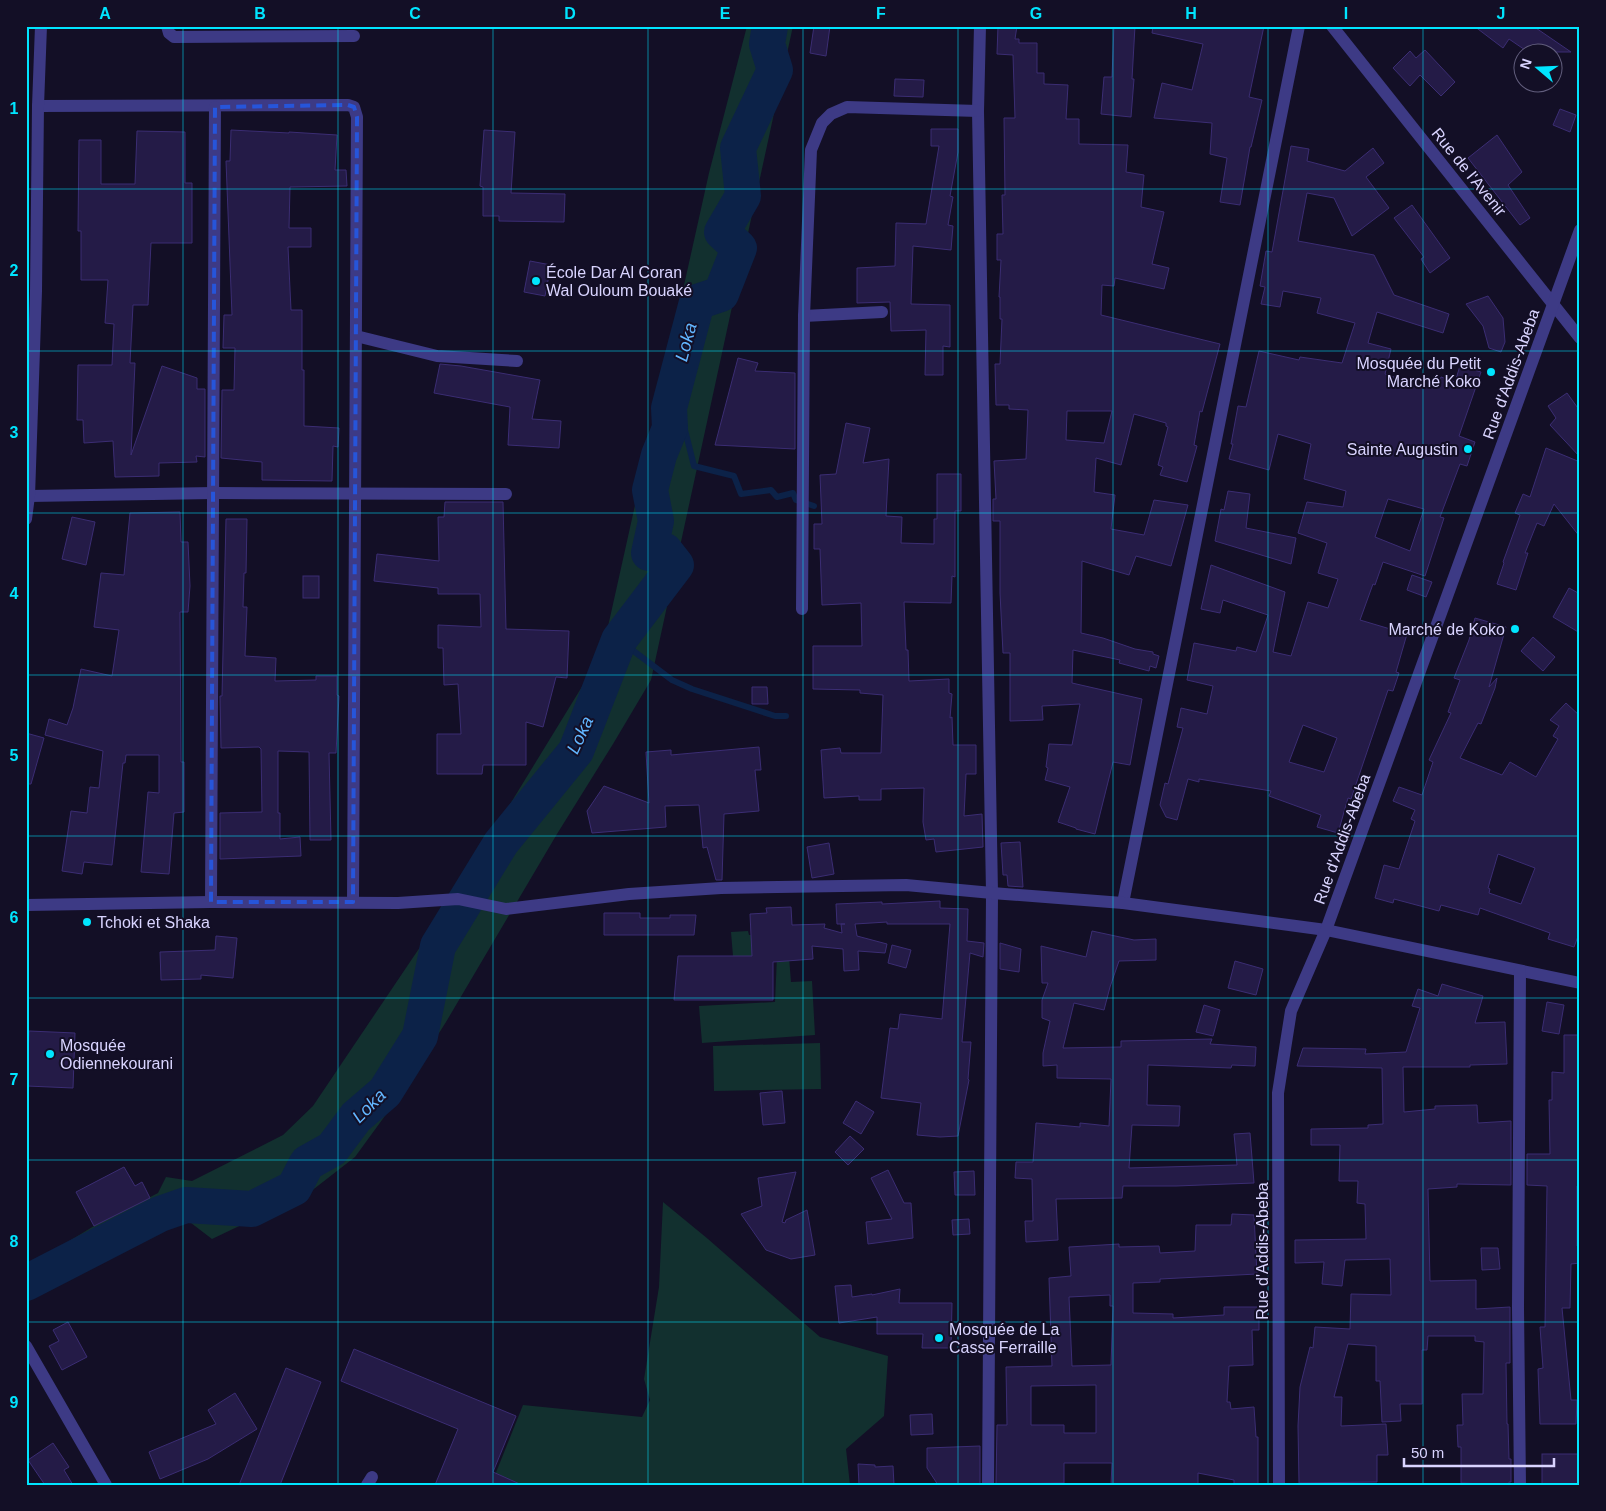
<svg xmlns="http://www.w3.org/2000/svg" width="1606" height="1511" viewBox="0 0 1606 1511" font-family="Arial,sans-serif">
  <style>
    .green { fill: #12302f }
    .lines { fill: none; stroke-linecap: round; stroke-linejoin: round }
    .stream { stroke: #0c2248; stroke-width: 6 }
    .river { stroke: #0c2248; stroke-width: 36 }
    .building { fill: #241b47; stroke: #3b2d73; fill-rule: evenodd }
    .minor { stroke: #3d3a85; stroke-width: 12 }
    .marked { fill: none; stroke: #2655da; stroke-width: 4; stroke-dasharray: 10 6; stroke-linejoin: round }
    .grid { fill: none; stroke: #00e5ff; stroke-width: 1; stroke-opacity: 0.55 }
    .poi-dot { fill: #00e5ff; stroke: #130f26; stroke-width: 2 }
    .labels { text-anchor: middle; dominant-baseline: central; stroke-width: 4; stroke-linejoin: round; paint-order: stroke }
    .street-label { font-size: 16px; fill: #d9d4ff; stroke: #130f26 }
    .poi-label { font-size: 16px; fill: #d9d4ff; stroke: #130f26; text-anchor: start }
    .water-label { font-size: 18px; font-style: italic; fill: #62b6ff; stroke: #130f26 }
    .neatline { fill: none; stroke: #00e5ff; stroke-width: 2 }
    .grid-label { font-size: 16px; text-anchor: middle; font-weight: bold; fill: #00e5ff }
  </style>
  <rect width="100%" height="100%" fill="#130f26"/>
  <g class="green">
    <path d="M747,26H793L651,680L613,744L557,834L446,1022L398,1098L355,1157L310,1192L212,1239L178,1213L26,1297V1270L56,1249L94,1226L158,1193L166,1177L192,1181L283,1135L313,1106L447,907L583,685L605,640L709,173Z"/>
    <path d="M748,931L749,935L765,934L789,957L791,982L812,981L815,1035L702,1043L699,1006L775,1002L777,956H733L731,932Z"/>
    <path d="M820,1043L821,1089L714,1091L713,1046Z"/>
    <path d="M663,1202L708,1239L820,1337L888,1356L884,1416L846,1449L850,1485H491L523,1405L642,1417L650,1400L644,1379L659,1287Z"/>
  </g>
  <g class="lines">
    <g class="stream">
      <path d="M670,428L685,430L694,466L734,476L741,494L771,490L777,497L793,493L796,500L814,506"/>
      <path d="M619,640L672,680L692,689L775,716H786"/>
    </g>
    <path class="river" d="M26,1283L160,1214L186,1205L252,1209L294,1188L307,1163L332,1149L356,1117L385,1092L420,1036L438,946L501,843L576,751L619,640L676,565L665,551L649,553L656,521L650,490L659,455L670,428L669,408L697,302L721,294L739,248L722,232L743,196L738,148L775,70L767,44L770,26"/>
  </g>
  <g class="building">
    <path d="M814,26H830L826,56L810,53Z"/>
    <path d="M998,26H1017L1015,39H1019V43H1037V73H1044V84L1068,85L1066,119H1079V144L1128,145L1126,172L1144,175L1141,207L1164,212L1152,264L1169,268L1164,289L1115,278L1114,286L1102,285L1101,315L1220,344L1202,412L1200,411L1194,445L1197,446L1187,482L1160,475L1163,467L1158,465L1168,427L1166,426V423L1134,414L1121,465L1096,458L1094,492L1115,495L1111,529L1144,535L1154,500L1188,505L1171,566L1136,556L1129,575L1082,561L1081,633L1103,638L1135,649L1153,652V654L1159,656L1156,668L1150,666L1149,671L1119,663L1120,660L1073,650L1072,683L1142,699L1130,765L1113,762L1095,834L1076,829V828L1058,822L1070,787L1045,780L1048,768L1046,767L1049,744L1072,745L1080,704L1042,706L1043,720L1010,721V653H1003L1000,593V521H993V499H996L994,461L1026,459L1028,410L1009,409V405H996L995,364H1000L1002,319H1000V297H999L1001,260H997V234H1003L1002,195H1005L1004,118H1015L1013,55L997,54ZM1067,411H1112L1104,443L1066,440Z"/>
    <path d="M1114,26H1135L1132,79H1134L1131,117L1101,114L1104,77H1112Z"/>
    <path d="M1153,26H1264L1249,97L1262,100L1251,147H1250L1240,205L1220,202L1227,158L1210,154L1212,123L1154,118L1162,83L1192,90L1203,44L1152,33Z"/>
    <path d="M1474,26H1533L1571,52H1528L1509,39L1503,48Z"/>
    <path d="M1425,50L1455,82L1441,96L1420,75L1410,86L1393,68L1410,51L1416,58Z"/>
    <path d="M895,79L924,80L923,97L894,96Z"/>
    <path d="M1560,109L1576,115L1570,132L1553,125Z"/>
    <path d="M931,129H958V152L950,196L953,197L948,225L953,226L951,250L913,246L911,304L950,305V347L943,346V375H925L926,330L891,331L890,302L857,303V268L895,266L896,223L926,224L939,146H931Z"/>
    <path d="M231,130L289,133V132L337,135L335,170H346L347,186L290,187L289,228H311V247H288L291,310H302V370H304V426L339,428L338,447L333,446L332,481L262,480V462L221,458L222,390H234L235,348H223L224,315H232L226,161H230Z"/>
    <path d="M484,130L515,132L511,193L565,194L564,222L499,221V216H483V187L480,186Z"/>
    <path d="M137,131L185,132V183H192V243H151L148,305H133L130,363H135L131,455L162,366L197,378V389H205V457L196,456L197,462L159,463V476L115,477L113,441L84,443L83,420H77L78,365H112L114,324L105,323L108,280H81V231H78L79,140H101V184H135Z"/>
    <path d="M1497,135L1522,172L1508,185L1530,218L1520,225L1468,158Z"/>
    <path d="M1291,146L1309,149L1307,161L1345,171L1373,148L1384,163L1366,177L1389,208L1352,236L1334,198L1307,193L1298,241L1374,255L1394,295L1449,314L1443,333L1377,312L1368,343L1391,349L1385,374L1423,387L1426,378L1439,383L1441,377L1455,382L1460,366L1481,372L1459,436L1475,442L1467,466L1460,464L1440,517L1444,518L1425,576L1383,562L1375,585L1373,584L1360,620L1407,634L1396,672L1399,673L1393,691L1388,690L1351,799L1348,798L1338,833L1317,827L1321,815L1269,796L1271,791L1199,779V782L1188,779L1177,820L1166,817L1160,805L1165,783L1168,784L1183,728L1177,727L1181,708L1207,714L1213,686L1187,680L1194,643L1236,651L1237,647L1256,652L1268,615L1223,600L1220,613L1201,609L1211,565L1285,592L1273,652L1291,656L1308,602L1328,608L1338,579L1318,573L1327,543L1298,533L1307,502L1343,507L1346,491L1304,479L1311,444L1278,434L1269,470L1229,459L1233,444H1231L1238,406L1246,407L1259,351L1299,360L1300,357L1342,363L1355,323L1317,313L1321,298L1283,291L1280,307L1261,304L1265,287L1260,286L1266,251L1272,252ZM1388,499L1424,509L1410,551L1375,537ZM1303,725L1337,738L1324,772L1289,762Z"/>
    <path d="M1412,205L1450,258L1430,273L1421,259L1424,257L1394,218Z"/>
    <path d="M530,261L551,265L545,296L524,292Z"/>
    <path d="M1488,296L1503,318L1505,342L1501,352L1489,348L1483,326L1466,304Z"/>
    <path d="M738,358L758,363L755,371L795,373V449L715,445Z"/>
    <path d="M440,364L461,366L540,380L532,419L561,421L559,448L508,445L510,407L434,393Z"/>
    <path d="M1567,393L1580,411V457L1550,425L1556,418L1548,406Z"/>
    <path d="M846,423L870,428L863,463L889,459L886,516L902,517L901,543L934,544V519H937V474H961V511H955V577L952,576L951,603L904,602L906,650H908L909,681L949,679V693L952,694L950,718L952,717L953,745H976V774H966L964,816L982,814L983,847L936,852L934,839L926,840L923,822L924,788L881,789V800H859V796L824,798L821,750L840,748L841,753H881L883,695L860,693V690L813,689V646H862L861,603L822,605L820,549H814V524H822L820,475L836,474Z"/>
    <path d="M1546,448L1580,462V537L1554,504L1544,526L1537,523L1525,553H1528L1516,590L1497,584L1504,563L1503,562L1520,515L1515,513L1523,494L1530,497Z"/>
    <path d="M1228,491L1250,494L1246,528L1296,538L1291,564L1215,541L1221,509L1224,510Z"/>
    <path d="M445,502H503L506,629L569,631L567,678L556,677L543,727L526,722V765H483L482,774H437V734H461L458,684L444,685L443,648H438V625L481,627L480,594H438V588L374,581L377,554L439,561L438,517H444Z"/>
    <path d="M180,512L181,542H188L190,586L188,612H180L181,762H184V812L174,813L169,874L141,872L148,792L159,793V755H126L125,763H123L112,865L84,862L82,874L62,871L71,811L87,813L90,787L99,788L103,751L45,735L49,719L67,725L73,708L81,669L112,676L119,630L94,627L101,573L124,575L130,513Z"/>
    <path d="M72,517L95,522L86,565L62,559Z"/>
    <path d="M226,519H247L246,573H244L243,607H247L245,656L276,658L275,681L316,680V676H337V695L339,696L336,753H329L331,840H310L309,752L278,751V813H280V839L300,837L301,856L220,859V813L262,812L261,749L259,747L221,748L220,696H222Z"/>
    <path d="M1412,575L1432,582L1426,597L1407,590Z"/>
    <rect x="303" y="576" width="16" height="22"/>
    <path d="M1569,588L1580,594V633L1553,617Z"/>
    <path d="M1475,618L1506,627L1489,687L1497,678L1495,688L1481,724L1478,723L1460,758L1502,775L1510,762L1536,777L1558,739L1553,736L1559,726L1550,720L1566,703L1580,716V931L1574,947L1548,939L1550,933L1480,908L1478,915L1441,905L1439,911L1394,899L1393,903L1375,898L1384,865L1399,869L1415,821L1411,819L1415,810L1393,801L1399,787L1422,795L1433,762L1429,760L1451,713L1448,712L1460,680L1454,678L1469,640ZM1498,854L1535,868L1521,904L1489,893L1490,889L1488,888Z"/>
    <path d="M1533,637L1555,657L1543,671L1521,651Z"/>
    <path d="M752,687H767L768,704H752Z"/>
    <path d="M26,733L44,738L31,784H26Z"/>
    <path d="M759,747L761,770H755L759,811L724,814L722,880H716L707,847L703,848L699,805L665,806L666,827L592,833L587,811L604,786L649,803L646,752L671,750V755Z"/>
    <path d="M1020,842L1023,887L1008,886L1007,875H1003L1001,843Z"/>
    <path d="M829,843L834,874L812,878L807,847Z"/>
    <path d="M940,901V908L968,909L967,941L984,943L983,957L970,953L962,1042H971L968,1079L969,1080L958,1136L940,1137L917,1135L921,1103L881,1098L890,1028L898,1029L900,1014L942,1019L950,924H887V922L855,924L857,936L887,944L885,953L858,951L859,970L844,971L843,949L812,946L813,959L773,962V1000H674L678,956H752L750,914L767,913L766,908L791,907L792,925L825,924L824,928L842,933L841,924H845H837L836,904L882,902V904Z"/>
    <path d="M604,913H640V918H670V915H696L694,935H604Z"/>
    <path d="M1092,931L1134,940L1156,939V960L1119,961L1110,987L1104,1010L1074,1003L1063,1048L1121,1047V1041L1212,1039L1210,1044L1256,1047L1255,1066L1232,1065L1231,1068L1148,1065L1147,1105L1180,1106L1179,1126L1132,1125L1129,1168L1237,1165L1234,1134L1250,1133L1254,1183L1176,1186H1123L1122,1198L1056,1199L1058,1240L1026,1242L1025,1221H1033L1032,1179L1015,1178L1016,1162H1033L1036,1123L1080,1127V1123L1109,1126L1111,1079L1057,1078V1065L1043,1066V1053L1050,1021L1042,1018V1000L1048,983H1042L1041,946L1086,957Z"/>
    <path d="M216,936L237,938L233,978L201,975V979L161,980L160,952L215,950Z"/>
    <path d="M1000,943L1021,949L1019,972L1000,969Z"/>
    <path d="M892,945L911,950L906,968L888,963Z"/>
    <path d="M1235,961L1263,969L1256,995L1228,988Z"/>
    <path d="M1442,984L1483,996L1475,1023L1505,1022L1507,1064L1470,1065V1067H1403L1404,1112L1435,1109V1106L1477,1105L1478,1123L1511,1121V1185L1457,1184V1187L1428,1189L1430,1281L1476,1280V1309L1510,1307V1363H1506L1507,1424H1508L1509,1459H1511V1482H1509V1485L1461,1483V1447H1458L1457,1425H1463L1462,1394H1483L1484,1342L1475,1341V1336H1428L1427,1350H1422V1404H1400L1401,1421L1382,1422L1380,1381H1376V1346L1348,1344L1334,1397H1342L1341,1426L1386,1424L1388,1455H1377V1482L1299,1483L1298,1426L1300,1387L1310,1347L1313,1348L1315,1327L1350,1329L1351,1294L1391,1295L1390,1259L1345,1260L1342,1286L1322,1284L1324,1262L1295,1263V1240L1366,1239L1365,1204L1357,1203L1358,1181H1339L1340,1145H1311V1129L1368,1128V1125L1383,1124L1382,1068L1297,1066L1303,1048L1366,1049L1365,1054L1406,1052L1420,1008L1412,1006L1418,989L1438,996Z"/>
    <path d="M1547,1002L1564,1005L1559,1034L1542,1031Z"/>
    <path d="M1204,1005L1220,1010L1213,1036L1196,1032Z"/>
    <path d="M29,1031L75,1033L73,1088L27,1086Z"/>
    <path d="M1564,1035H1580V1186H1577V1246H1580V1263L1571,1264L1570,1308H1562L1571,1400H1577L1576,1424H1540L1538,1369L1543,1368L1540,1327H1545L1547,1186L1527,1185V1154H1550L1549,1100H1552V1072L1564,1073Z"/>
    <path d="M782,1091L785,1123L763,1125L760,1093Z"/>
    <path d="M856,1101L874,1112L861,1134L843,1123Z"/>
    <path d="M850,1136L864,1149L848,1165L835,1152Z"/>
    <path d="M124,1167L135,1186L142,1182L150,1198L94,1226L76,1192Z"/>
    <path d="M888,1170L904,1203H911L913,1238L868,1244L866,1222L892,1219L871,1178Z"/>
    <path d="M974,1171L975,1195H955L954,1172Z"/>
    <path d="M796,1172L782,1222L785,1223L786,1220L807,1210L815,1255L791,1259L766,1250L741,1214L762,1206L758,1178Z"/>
    <path d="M1232,1214L1254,1215L1257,1274L1160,1279V1282L1133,1283V1313L1173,1314V1318L1224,1315V1307H1259V1330H1252L1253,1365L1229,1366L1227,1402H1230L1231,1409L1254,1407L1256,1437H1258V1485H1234V1480L1198,1473V1484L1111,1485L1112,1463H1064V1483L996,1484L997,1425H1007L1006,1367L1052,1366L1049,1278L1071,1276L1069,1247L1119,1244V1247L1159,1246L1160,1253L1195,1251L1196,1225H1231ZM1110,1295V1306H1113L1111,1365L1072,1366L1069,1297ZM1096,1385V1433H1064V1425H1031V1386Z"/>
    <path d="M969,1219L970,1234L953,1235L952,1220Z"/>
    <path d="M1481,1248H1498L1500,1269L1482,1270Z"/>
    <path d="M851,1285L852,1297L872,1294V1295L900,1289L899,1303H952L951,1348H922L923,1334H877V1317L839,1323L835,1286Z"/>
    <path d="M68,1322L87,1357L62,1370L49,1346L59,1341L53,1330Z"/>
    <path d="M354,1349L516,1416L493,1472L522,1485H435L458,1429L341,1381Z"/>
    <path d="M286,1368L321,1382L280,1485H239Z"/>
    <path d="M235,1393L257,1429L208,1459L160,1479L149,1452L216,1424L208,1410Z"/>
    <path d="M932,1414L933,1434L911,1435L910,1415Z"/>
    <path d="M53,1443L69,1467L64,1470L73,1485H45L28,1460Z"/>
    <path d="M980,1446V1484L938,1485L927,1468V1448Z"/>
    <rect x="1542" y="1454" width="38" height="30"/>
    <path d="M858,1464L875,1465V1467L893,1466L894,1485H859Z"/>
  </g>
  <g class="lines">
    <g class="minor">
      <path d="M167,26L169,33L174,37L354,36"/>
      <path d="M980,26L978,111L992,893L988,1485"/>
      <path d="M1332,26L1580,338"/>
      <path d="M38,106L348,105L354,107L357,117L353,902"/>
      <path d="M804,316L882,312"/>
      <path d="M356,336L437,356L517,361"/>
      <path d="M29,496L214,493L506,494"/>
      <path d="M26,519L29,496L36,291L38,106L41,26"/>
      <path d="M802,609L804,316L811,150L822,123L831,114L847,107L978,111"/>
      <path d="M211,902L215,107"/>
      <path d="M1123,903L1299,26"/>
      <path d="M26,905L211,902L398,903L458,899L506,909L629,894L721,888L906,885L992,893L1123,903L1326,930L1580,983"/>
      <path d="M1520,971L1518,1308L1520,1485"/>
      <path d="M26,1346L106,1485"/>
      <path d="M367,1485L372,1477"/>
      <path d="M1279,1485L1278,1093L1291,1011L1326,930L1580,230"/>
    </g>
  </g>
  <path class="marked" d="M348,105L354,107L357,117L353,902H211L215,107Z"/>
  <path class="grid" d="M183,26V1485M338,26V1485M493,26V1485M648,26V1485M803,26V1485M958,26V1485M1113,26V1485M1268,26V1485M1423,26V1485M26,189H1580M26,351H1580M26,513H1580M26,675H1580M26,836H1580M26,998H1580M26,1160H1580M26,1322H1580"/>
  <g class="poi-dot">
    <circle cx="536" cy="281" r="5"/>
    <circle cx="1491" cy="372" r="5"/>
    <circle cx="1468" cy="449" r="5"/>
    <circle cx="1515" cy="629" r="5"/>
    <circle cx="87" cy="922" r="5"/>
    <circle cx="50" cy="1054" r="5"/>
    <circle cx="939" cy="1338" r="5"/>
  </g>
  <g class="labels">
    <g class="street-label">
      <text transform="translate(1469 172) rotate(51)">Rue de l'Avenir</text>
      <text transform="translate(1511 374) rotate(-70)">Rue d'Addis-Abeba</text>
      <text transform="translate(1342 839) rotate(-70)">Rue d'Addis-Abeba</text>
      <text transform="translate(1262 1251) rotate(-90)">Rue d'Addis-Abeba</text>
    </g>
    <g class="poi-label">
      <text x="546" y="272">École Dar Al Coran<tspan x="546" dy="18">Wal Ouloum Bouaké</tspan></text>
      <text x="1481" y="363" text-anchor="end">Mosquée du Petit<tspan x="1481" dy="18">Marché Koko</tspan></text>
      <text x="1458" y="449" text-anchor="end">Sainte Augustin</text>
      <text x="1505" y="629" text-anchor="end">Marché de Koko</text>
      <text x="97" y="922">Tchoki et Shaka</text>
      <text x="60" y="1045">Mosquée<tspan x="60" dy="18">Odiennekourani</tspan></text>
      <text x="949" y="1329">Mosquée de La<tspan x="949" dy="18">Casse Ferraille</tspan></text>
    </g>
    <g class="water-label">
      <text transform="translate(686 342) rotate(-75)">Loka</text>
      <text transform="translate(580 735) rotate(-65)">Loka</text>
      <text transform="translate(369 1106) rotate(-45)">Loka</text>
    </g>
  </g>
  <rect width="1606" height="1511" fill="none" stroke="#130f26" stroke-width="55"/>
  <g transform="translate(1538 68) rotate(289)"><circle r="24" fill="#130f26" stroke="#625e7d"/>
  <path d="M0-4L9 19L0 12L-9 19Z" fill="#00e5ff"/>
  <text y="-8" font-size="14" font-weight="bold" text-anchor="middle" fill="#d9d4ff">N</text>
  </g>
  <path d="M1404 1458v8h150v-8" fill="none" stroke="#d9d4ff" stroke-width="2.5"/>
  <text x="1411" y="1458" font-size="15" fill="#d9d4ff" stroke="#130f26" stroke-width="4" paint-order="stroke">50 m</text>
  <rect x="28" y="28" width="1550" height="1456" class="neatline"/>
  <g class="grid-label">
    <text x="105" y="19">A</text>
    <text x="260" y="19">B</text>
    <text x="415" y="19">C</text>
    <text x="570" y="19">D</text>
    <text x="725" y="19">E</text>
    <text x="881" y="19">F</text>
    <text x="1036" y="19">G</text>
    <text x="1191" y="19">H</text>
    <text x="1346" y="19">I</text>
    <text x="1501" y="19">J</text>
    <text x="14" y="114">1</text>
    <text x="14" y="276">2</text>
    <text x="14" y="438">3</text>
    <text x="14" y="599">4</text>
    <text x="14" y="761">5</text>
    <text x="14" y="923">6</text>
    <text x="14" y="1085">7</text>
    <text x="14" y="1247">8</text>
    <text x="14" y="1408">9</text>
  </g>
</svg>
